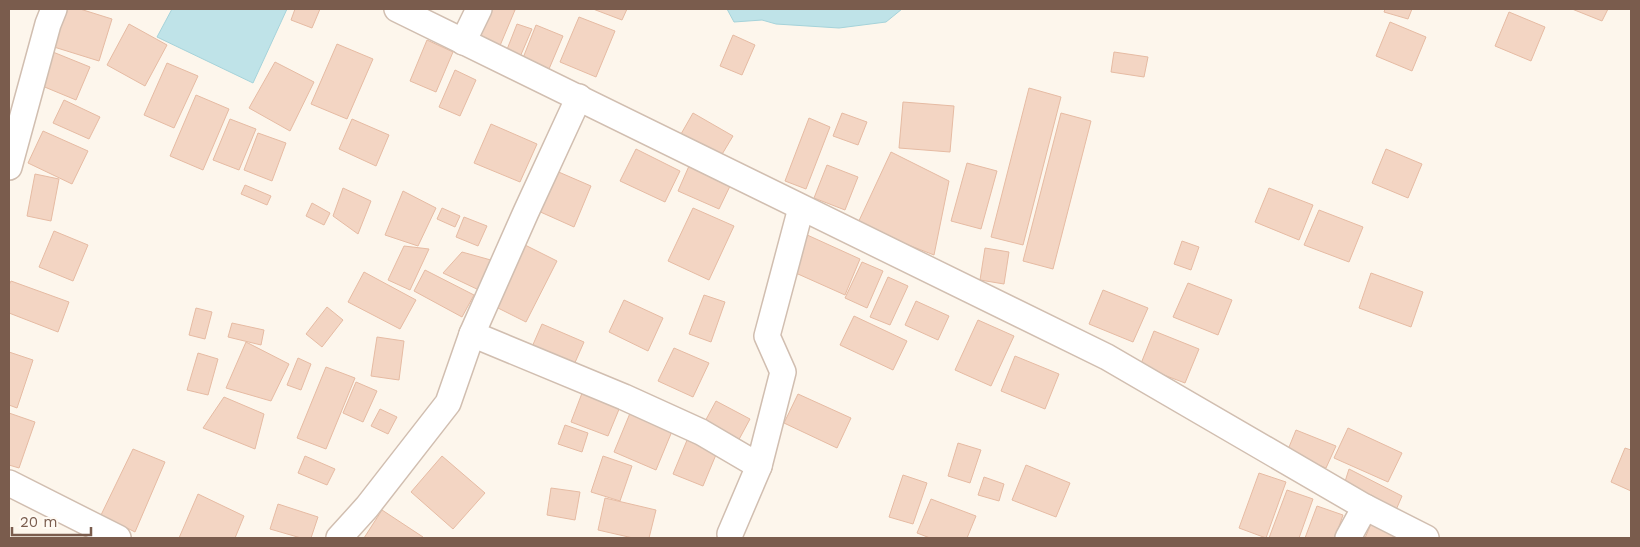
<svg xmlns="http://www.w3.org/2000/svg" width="1640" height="547" viewBox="0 0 1640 547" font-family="'Work Sans',sans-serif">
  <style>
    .water { fill: #bfe3e8; stroke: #a5d3da }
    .building { fill: #f3d5c3; stroke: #e6bba3 }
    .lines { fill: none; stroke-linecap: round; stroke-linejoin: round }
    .minor-casing { stroke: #d1beb0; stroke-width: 28 }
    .minor { stroke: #fff; stroke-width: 25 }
  </style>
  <rect width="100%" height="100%" fill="#fdf6ec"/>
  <g class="water">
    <path d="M172,9H287L253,83L157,37Z"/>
    <path d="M727,9H902L886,22L839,28L776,24L762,20L734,22Z"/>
  </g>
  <g class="building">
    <path d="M66,9H80L112,19L99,61L54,47Z"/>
    <path d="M295,9H320L312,28L291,20Z"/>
    <path d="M489,9H511L515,10L499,48L476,38Z"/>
    <path d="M593,9H627L622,20Z"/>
    <path d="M1385,9H1412L1408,19L1384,12Z"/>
    <path d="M1572,9H1608L1602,21Z"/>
    <path d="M1509,12L1545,27L1531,61L1495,46Z"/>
    <path d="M579,17L615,31L596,77L560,62Z"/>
    <path d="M1390,22L1426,37L1412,71L1376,56Z"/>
    <path d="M129,24L167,45L145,86L107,65Z"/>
    <path d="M517,24L532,29L520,57L506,52Z"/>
    <path d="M536,25L563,36L549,69L523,58Z"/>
    <path d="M733,35L755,45L742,75L720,66Z"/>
    <path d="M427,40L453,52L436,92L410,81Z"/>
    <path d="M337,44L373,59L347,119L311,104Z"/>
    <path d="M48,50L90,67L76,100L35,83Z"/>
    <path d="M1114,52L1148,57L1144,77L1111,72Z"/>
    <path d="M275,62L314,82L290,131L249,108Z"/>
    <path d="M167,63L198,76L174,128L144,115Z"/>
    <path d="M455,70L476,80L460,116L439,107Z"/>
    <path d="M1029,88L1061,97L1023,245L991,237Z"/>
    <path d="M196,95L229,109L203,170L170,156Z"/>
    <path d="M64,100L100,117L89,139L53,123Z"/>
    <path d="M903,102L954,106L950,152L899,148Z"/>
    <path d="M693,113L733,136L721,156L681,134Z"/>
    <path d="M842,113L867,122L858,145L833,136Z"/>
    <path d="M1061,113L1091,121L1053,269L1023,261Z"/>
    <path d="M809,118L830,127L806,189L785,181Z"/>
    <path d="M230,119L256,129L239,170L213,160Z"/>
    <path d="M352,119L389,135L376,166L339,149Z"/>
    <path d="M491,124L537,144L520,182L474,163Z"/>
    <path d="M43,131L88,151L72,184L28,163Z"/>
    <path d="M258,133L286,143L272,181L244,170Z"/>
    <path d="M636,149L680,171L665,202L620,181Z"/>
    <path d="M1386,149L1422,164L1408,198L1372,183Z"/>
    <path d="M891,152L949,181L934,255L857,225Z"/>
    <path d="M967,163L997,171L981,229L951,221Z"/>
    <path d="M827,165L858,177L845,210L814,198Z"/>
    <path d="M689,166L731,184L719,209L678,191Z"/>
    <path d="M554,170L591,186L574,227L536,210Z"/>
    <path d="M35,174L59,179L51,221L27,216Z"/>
    <path d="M245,185L271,196L267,205L241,194Z"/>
    <path d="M343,188L371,201L358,234L333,216Z"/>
    <path d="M1269,188L1313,205L1299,240L1255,222Z"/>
    <path d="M403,191L436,208L418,246L385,235Z"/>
    <path d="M312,203L330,213L324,225L306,216Z"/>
    <path d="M442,208L460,216L455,227L437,219Z"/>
    <path d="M693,208L734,226L709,280L668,261Z"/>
    <path d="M1319,210L1363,227L1349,262L1304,245Z"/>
    <path d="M464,217L487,226L478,246L456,237Z"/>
    <path d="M54,231L88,245L73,281L39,267Z"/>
    <path d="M805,234L860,259L845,295L789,270Z"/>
    <path d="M517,241L557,261L526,322L486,302Z"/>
    <path d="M1182,241L1199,247L1191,270L1174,264Z"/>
    <path d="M404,246L429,249L410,290L388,280Z"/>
    <path d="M985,248L1009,252L1004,284L980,280Z"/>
    <path d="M462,252L498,262L481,291L443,273Z"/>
    <path d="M862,262L883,271L867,308L845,298Z"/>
    <path d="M425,270L474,295L462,317L414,291Z"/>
    <path d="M364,272L416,300L400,329L348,302Z"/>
    <path d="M1371,273L1423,292L1411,327L1359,308Z"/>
    <path d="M888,277L908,286L890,325L870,317Z"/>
    <path d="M11,281L69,302L58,332L9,313V285Z"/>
    <path d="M1188,283L1232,300L1218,335L1173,317Z"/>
    <path d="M1103,290L1148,308L1133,342L1089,324Z"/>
    <path d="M704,295L725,302L711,342L689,334Z"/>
    <path d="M624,300L663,318L648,351L609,332Z"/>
    <path d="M916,301L949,316L938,340L905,325Z"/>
    <path d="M327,307L343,320L322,347L306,334Z"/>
    <path d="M196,308L212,312L205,339L189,335Z"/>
    <path d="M854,316L907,341L893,370L840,345Z"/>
    <path d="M978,320L1014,336L991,386L955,370Z"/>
    <path d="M232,323L264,330L261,345L228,337Z"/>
    <path d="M542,324L584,342L570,374L528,356Z"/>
    <path d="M1154,331L1199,349L1185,383L1140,366Z"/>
    <path d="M377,337L404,341L399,380L371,376Z"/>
    <path d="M246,342L289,364L271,401L226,388Z"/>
    <path d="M674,348L709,363L693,397L658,381Z"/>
    <path d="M9,352L33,360L17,408L9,405Z"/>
    <path d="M198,353L218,359L208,395L187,390Z"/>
    <path d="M1015,356L1059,374L1045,409L1001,391Z"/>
    <path d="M298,358L311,364L301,390L287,385Z"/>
    <path d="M326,367L355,378L326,449L297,438Z"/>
    <path d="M356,382L377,391L363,422L343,413Z"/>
    <path d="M584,388L622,402L608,436L571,422Z"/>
    <path d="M798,394L851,418L837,448L784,423Z"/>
    <path d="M224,397L264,414L255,449L203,428Z"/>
    <path d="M716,401L750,419L736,445L702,427Z"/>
    <path d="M633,406L675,424L656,470L614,452Z"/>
    <path d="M380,409L397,417L388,434L371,426Z"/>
    <path d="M9,413L35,422L19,468L9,465Z"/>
    <path d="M565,425L588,433L582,452L558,444Z"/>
    <path d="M1348,428L1402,453L1388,482L1334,458Z"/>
    <path d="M1296,430L1336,446L1326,468L1287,452Z"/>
    <path d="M690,433L720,445L703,486L673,474Z"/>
    <path d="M958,443L981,450L970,483L948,476Z"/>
    <path d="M1625,448L1631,450V491L1611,482Z"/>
    <path d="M133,449L165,462L135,532L101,515Z"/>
    <path d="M305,456L335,469L327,485L298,473Z"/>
    <path d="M442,456L485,493L453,529L411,492Z"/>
    <path d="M603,456L632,466L620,501L591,492Z"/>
    <path d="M1026,465L1070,483L1056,517L1012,500Z"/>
    <path d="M1349,469L1402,496L1393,517L1342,491Z"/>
    <path d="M1259,473L1286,482L1266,538L1239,528Z"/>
    <path d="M903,475L927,483L913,524L889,517Z"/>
    <path d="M984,477L1004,484L999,501L978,495Z"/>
    <path d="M551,488L580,492L575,520L547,515Z"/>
    <path d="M1287,490L1313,499L1299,538H1269Z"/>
    <path d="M198,494L244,516L235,538H179Z"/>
    <path d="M605,498L656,510L649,538H633L598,530Z"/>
    <path d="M931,499L976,516L967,538H930L917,533Z"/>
    <path d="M278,504L318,517L311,538H301L270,529Z"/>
    <path d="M1317,506L1343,515L1335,538H1305Z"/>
    <path d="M382,510L423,537V538H364Z"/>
    <path d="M1371,524L1402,538H1365Z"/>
  </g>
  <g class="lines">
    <defs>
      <g id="minor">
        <path d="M397,9L1107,357L1365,507L1426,538"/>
        <path d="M463,42L479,9"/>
        <path d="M9,167L48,24L54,9"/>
        <path d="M472,334L624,397L701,432L759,466L730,534"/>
        <path d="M759,466L783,372L767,336L801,208"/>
        <path d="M9,483L118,538"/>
        <path d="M339,538L367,507L448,403L472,334L526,212L579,97"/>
        <path d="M1348,538L1365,507"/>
      </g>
    </defs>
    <use href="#minor" class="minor-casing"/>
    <use href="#minor" class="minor"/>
  </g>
  <rect width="1640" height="547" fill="none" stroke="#7a5c4d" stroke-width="20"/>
  <path d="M12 527v8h79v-8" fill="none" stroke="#7a5c4d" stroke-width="2.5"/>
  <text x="20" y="527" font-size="15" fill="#7a5c4d" stroke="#fffaf3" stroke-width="4" paint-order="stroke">20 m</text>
</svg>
